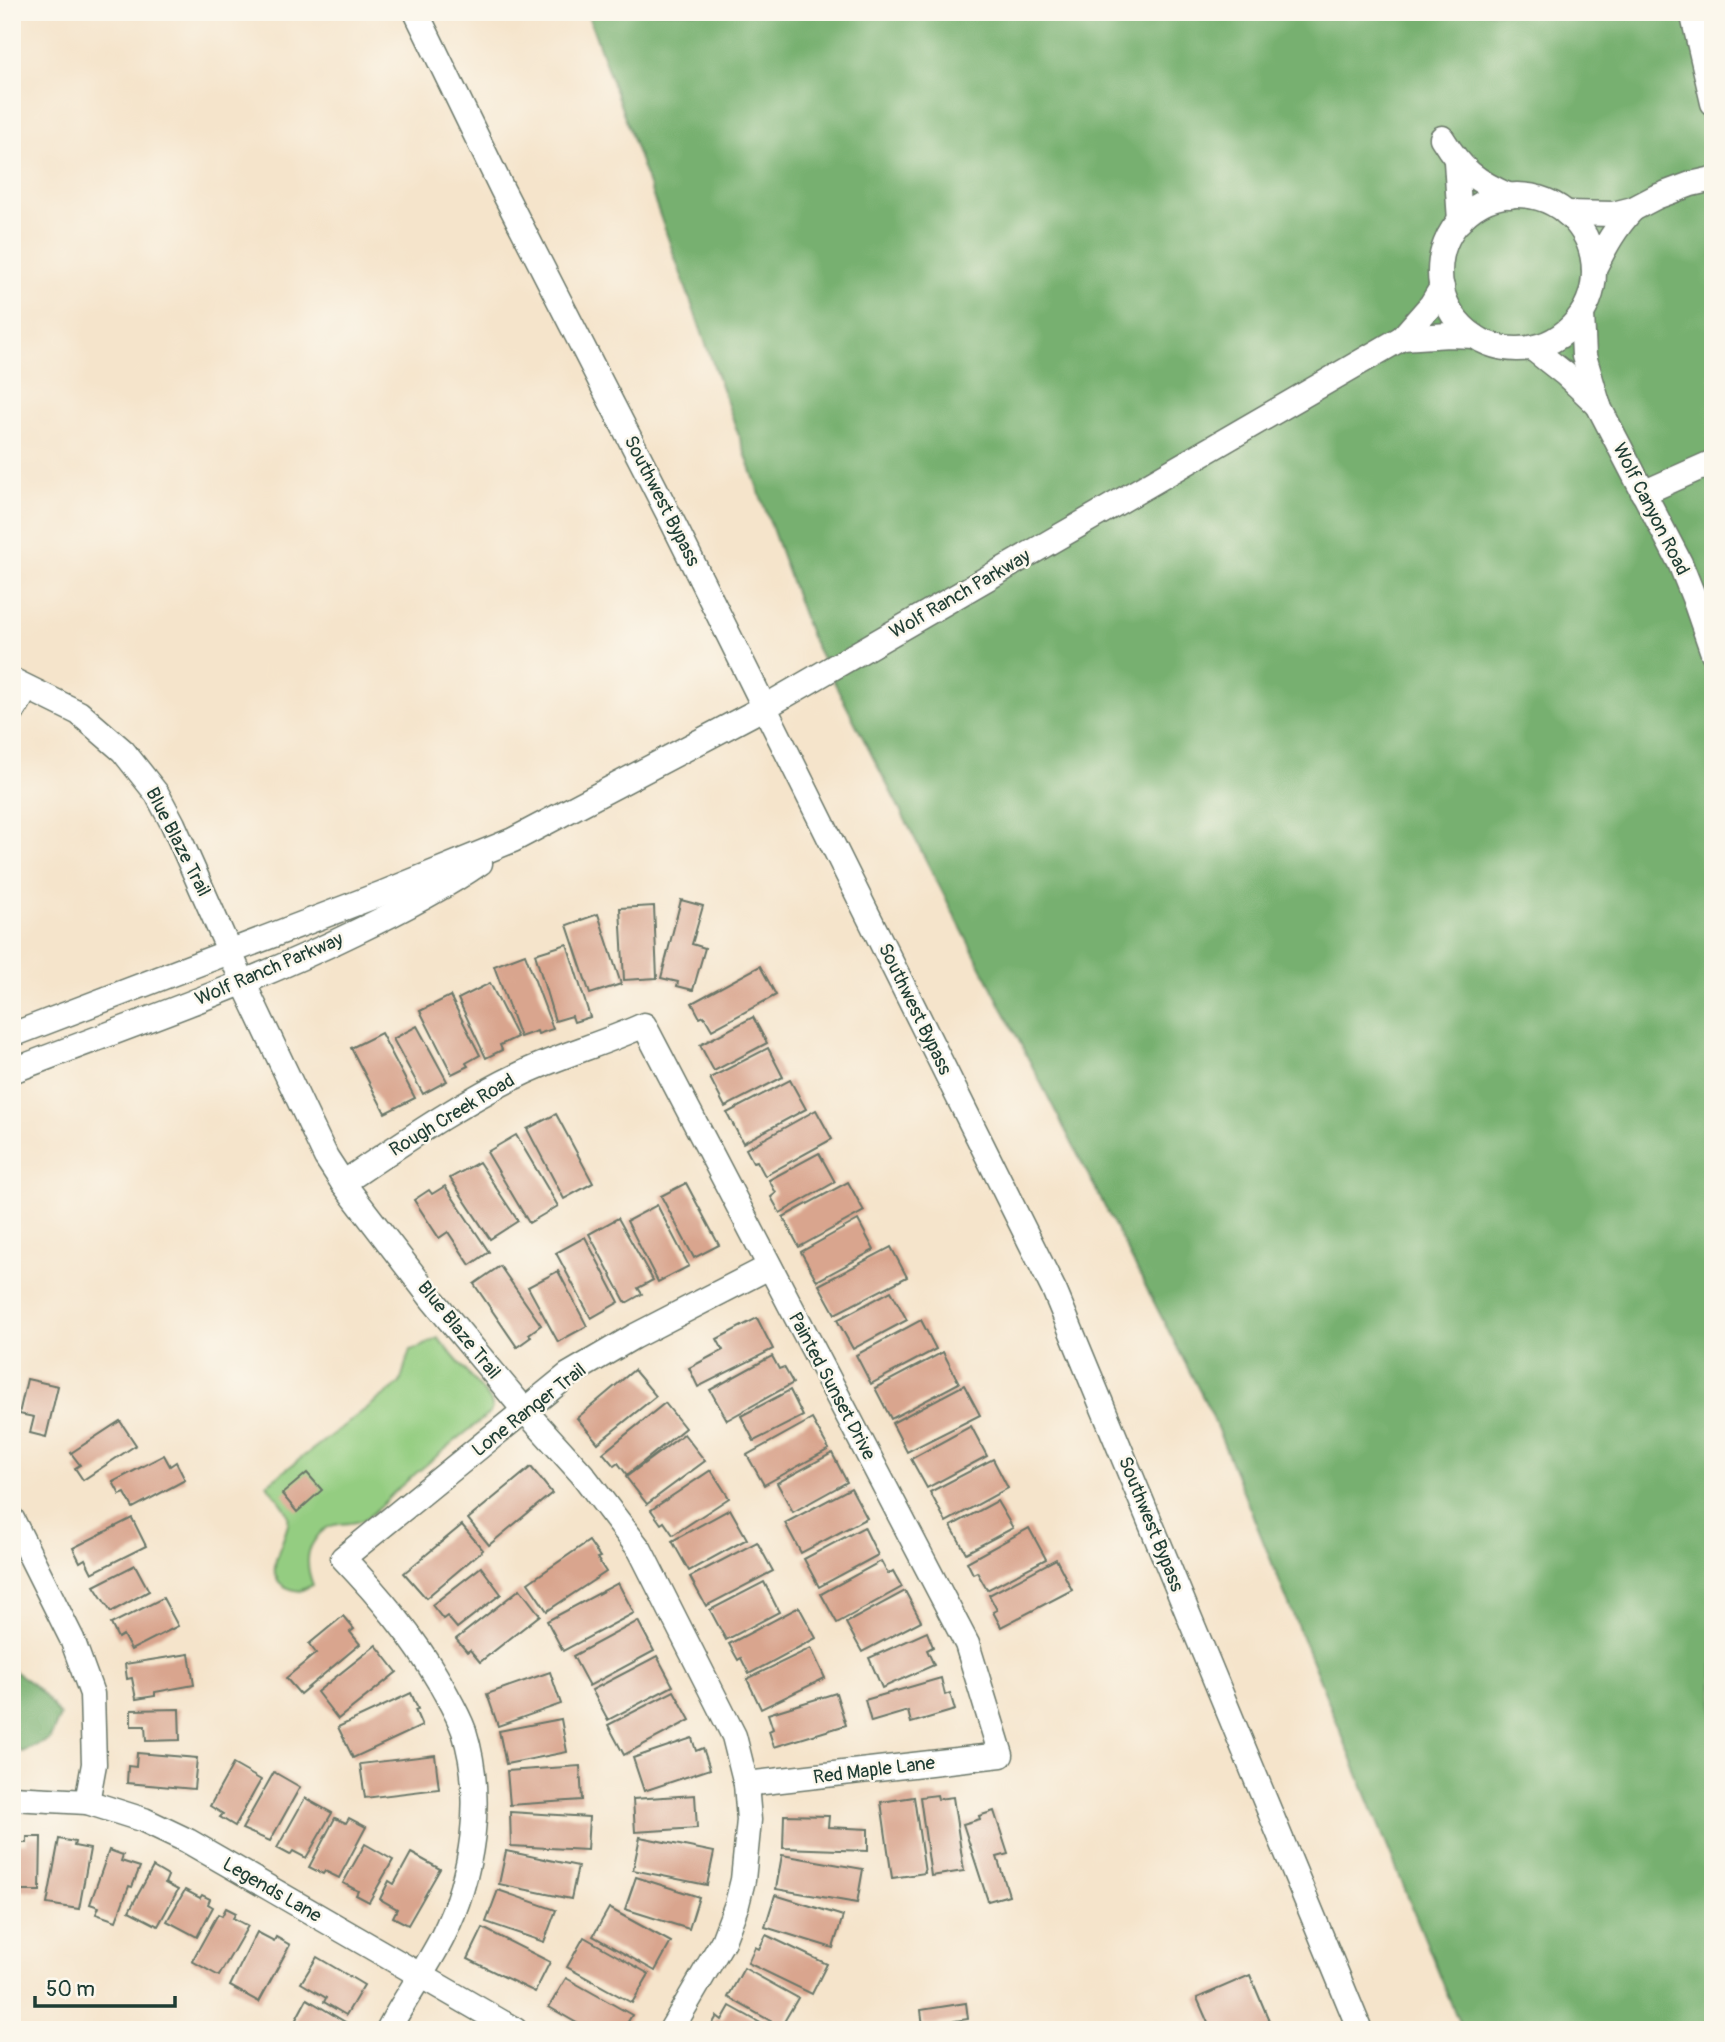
<svg xmlns="http://www.w3.org/2000/svg" width="1725" height="2042" viewBox="0 0 1725 2042" font-family="Pangolin,sans-serif">
  <style>
    .green { fill: #94cd81; stroke: #5a855a; stroke-width: 2 }
    .forest { fill: #77b06f; stroke: #4b7652; stroke-width: 2 }
    .building { fill: #d9a58e }
    .lines { fill: none; stroke-linecap: round; stroke-linejoin: round }
    .minor-casing { stroke: #6a7769; stroke-width: 27 }
    .minor { stroke: #fff; stroke-width: 24 }
    .labels { text-anchor: middle; dominant-baseline: central; stroke-width: 5; stroke-linejoin: round; paint-order: stroke }
    .street-label { font-size: 19px; fill: #1f3d34; stroke: #fbf7ec }
  </style>
  <rect width="100%" height="100%" fill="#fbf7ec"/>
  <filter id="ink" filterUnits="userSpaceOnUse"><feTurbulence type="fractalNoise" baseFrequency=".0143" numOctaves="2"/><feDisplacementMap in="SourceGraphic" scale="14" xChannelSelector="R" yChannelSelector="G"/><feConvolveMatrix kernelMatrix="1 2 1 2 8 2 1 2 1" color-interpolation-filters="sRGB"/></filter>
  <filter id="wash" filterUnits="userSpaceOnUse"><feTurbulence type="fractalNoise" baseFrequency=".00686" numOctaves="4" result="noise"/><feDisplacementMap in="SourceGraphic" scale="28" xChannelSelector="R" yChannelSelector="G"/><feGaussianBlur stdDeviation="1.57" result="paint"/><feColorMatrix in="noise" values="0 0 0 0 0 0 0 0 0 0 0 0 0 0 0 0 0 1.4 0 .05"/><feComposite in="paint" operator="in"/></filter>
  <g filter="url(#wash)">
    <rect width="100%" height="100%" fill="#f5e4cb"/>
    <path class="green" d="M438,1338L491,1401L492,1408L490,1413C460,1437 430,1461 401,1486C389,1496 378,1511 365,1519C347,1529 329,1515 313,1543C305,1555 308,1572 313,1585L300,1591C248,1583 293,1537 288,1515C287,1507 271,1492 267,1484L400,1383L410,1350L421,1347Z"/>
    <g class="forest">
      <path d="M587,12H1713V2030H1462L1211,1413L811,637Z"/>
      <path d="M12,1670C35,1684 45,1694 60,1716L49,1740L22,1752L12,1745Z"/>
    </g>
    <g id="blocks">
      <g class="building">
        <path d="M681,900L703,906L692,944L705,948L693,990L677,986L678,982L661,978Z"/>
        <path d="M654,906L657,978L624,980L620,908Z"/>
        <path d="M598,914L621,984L590,994L567,925Z"/>
        <path d="M567,944L590,1017L574,1022L572,1016L555,1021L535,954Z"/>
        <path d="M525,954L553,1029L538,1034L537,1031L520,1037L494,966Z"/>
        <path d="M760,966L776,995L712,1030L704,1016L700,1018L692,1003Z"/>
        <path d="M490,983L517,1037L500,1045L502,1050L486,1058L458,999Z"/>
        <path d="M450,996L480,1055L466,1063L468,1066L452,1074L420,1011Z"/>
        <path d="M753,1017L767,1043L714,1071L700,1045Z"/>
        <path d="M417,1026L447,1081L423,1094L393,1039Z"/>
        <path d="M381,1033L415,1098L385,1113L351,1048Z"/>
        <path d="M768,1048L783,1077L725,1107L710,1078Z"/>
        <path d="M790,1080L806,1109L743,1143L727,1113Z"/>
        <path d="M816,1110L832,1139L765,1176L757,1161L753,1162L746,1149Z"/>
        <path d="M556,1114L593,1183L564,1199L527,1129Z"/>
        <path d="M516,1135L558,1206L529,1223L487,1152Z"/>
        <path d="M819,1153L835,1182L780,1213L771,1197L776,1193L769,1180Z"/>
        <path d="M479,1162L518,1221L490,1239L450,1178Z"/>
        <path d="M848,1182L864,1211L799,1247L783,1217Z"/>
        <path d="M686,1183L719,1245L694,1258L661,1196Z"/>
        <path d="M445,1186L489,1252L470,1265L448,1232L439,1238L414,1200L429,1190L432,1194Z"/>
        <path d="M657,1205L689,1266L658,1282L627,1221Z"/>
        <path d="M618,1218L653,1280L638,1288L642,1294L626,1303L589,1234Z"/>
        <path d="M858,1220L874,1250L817,1281L801,1252Z"/>
        <path d="M585,1237L619,1302L591,1318L556,1253Z"/>
        <path d="M891,1247L907,1277L835,1314L819,1285Z"/>
        <path d="M500,1266L541,1325L529,1334L531,1337L517,1347L474,1284Z"/>
        <path d="M558,1271L587,1326L558,1342L528,1287Z"/>
        <path d="M891,1291L907,1320L853,1349L837,1320Z"/>
        <path d="M757,1318L773,1349L698,1387L689,1368L723,1350L717,1339Z"/>
        <path d="M921,1320L936,1349L871,1384L856,1355Z"/>
        <path d="M943,1352L959,1383L891,1419L875,1388Z"/>
        <path d="M772,1356L779,1369L784,1367L793,1383L727,1420L710,1390Z"/>
        <path d="M634,1370L656,1396L598,1443L577,1418Z"/>
        <path d="M27,1379L58,1386L46,1437L30,1433L34,1417L19,1414Z"/>
        <path d="M964,1385L980,1415L907,1452L892,1423Z"/>
        <path d="M790,1390L803,1416L754,1441L741,1416Z"/>
        <path d="M665,1403L685,1428L627,1475L618,1463L614,1466L603,1453Z"/>
        <path d="M812,1419L829,1449L764,1485L747,1455Z"/>
        <path d="M120,1421L136,1445L83,1480L75,1468L80,1465L71,1453Z"/>
        <path d="M971,1426L987,1456L927,1488L911,1459Z"/>
        <path d="M684,1434L705,1461L647,1504L626,1477Z"/>
        <path d="M832,1453L847,1482L793,1512L777,1483Z"/>
        <path d="M164,1455L170,1466L176,1462L185,1480L133,1508L125,1493L120,1495L113,1482Z"/>
        <path d="M993,1459L1008,1488L946,1522L930,1492Z"/>
        <path d="M531,1467L552,1493L489,1545L468,1519Z"/>
        <path d="M711,1470L729,1498L673,1535L664,1522L661,1524L651,1510Z"/>
        <path d="M307,1473L322,1490L297,1512L282,1494Z"/>
        <path d="M851,1488L867,1518L801,1553L785,1523Z"/>
        <path d="M997,1501L1013,1528L966,1553L951,1526Z"/>
        <path d="M730,1509L747,1539L689,1571L672,1541Z"/>
        <path d="M132,1518L146,1546L92,1573L85,1559L80,1562L73,1548Z"/>
        <path d="M462,1525L483,1550L426,1598L404,1573Z"/>
        <path d="M864,1527L878,1555L819,1587L804,1559Z"/>
        <path d="M1029,1528L1046,1559L987,1590L977,1572L973,1574L967,1562Z"/>
        <path d="M589,1541L600,1557L597,1558L606,1572L547,1611L528,1583Z"/>
        <path d="M757,1542L773,1571L706,1606L690,1577Z"/>
        <path d="M1056,1559L1072,1590L1001,1627L993,1612L997,1610L989,1595Z"/>
        <path d="M881,1561L888,1574L893,1571L902,1587L837,1623L821,1594Z"/>
        <path d="M135,1565L149,1591L111,1612L94,1586Z"/>
        <path d="M481,1567L501,1594L457,1628L447,1616L443,1619L432,1605Z"/>
        <path d="M764,1582L779,1612L726,1640L710,1610Z"/>
        <path d="M618,1583L634,1613L563,1651L547,1621Z"/>
        <path d="M520,1589L540,1615L480,1662L470,1650L467,1652L456,1639Z"/>
        <path d="M905,1591L921,1621L862,1652L846,1623Z"/>
        <path d="M163,1598L178,1626L131,1650L123,1635L118,1638L111,1624Z"/>
        <path d="M799,1607L816,1638L749,1674L741,1658L738,1660L729,1644Z"/>
        <path d="M343,1616L354,1629L350,1632L360,1644L300,1694L286,1678L316,1653L309,1644Z"/>
        <path d="M638,1621L654,1651L589,1686L573,1656Z"/>
        <path d="M927,1632L933,1647L927,1650L934,1665L882,1688L869,1658Z"/>
        <path d="M376,1645L397,1672L338,1719L317,1692Z"/>
        <path d="M811,1648L825,1678L761,1709L747,1679Z"/>
        <path d="M189,1654L194,1685L155,1692V1696L136,1699L132,1678L127,1679L125,1664Z"/>
        <path d="M657,1656L673,1686L608,1720L592,1690Z"/>
        <path d="M550,1672L561,1704L498,1726L487,1694Z"/>
        <path d="M941,1678L945,1695L950,1693L955,1710L911,1723L908,1711L871,1722L865,1700Z"/>
        <path d="M674,1691L690,1720L624,1755L608,1725Z"/>
        <path d="M411,1693L418,1709L415,1710L422,1726L353,1758L338,1727Z"/>
        <path d="M836,1693L846,1725L774,1747L769,1731L773,1729L768,1714Z"/>
        <path d="M179,1709L180,1740L146,1741L145,1726H131V1710Z"/>
        <path d="M561,1719L567,1752L506,1764L499,1731Z"/>
        <path d="M692,1738L696,1751L703,1748L710,1769L644,1791L633,1758Z"/>
        <path d="M137,1753L197,1758L194,1789L127,1783L128,1766L136,1767Z"/>
        <path d="M435,1755L439,1789L365,1798L360,1764Z"/>
        <path d="M233,1764L261,1780L235,1826L220,1817L223,1814L210,1806Z"/>
        <path d="M580,1766L582,1800L510,1805L507,1771Z"/>
        <path d="M274,1772L300,1787L270,1841L242,1829Z"/>
        <path d="M695,1795L697,1828L635,1832L633,1799Z"/>
        <path d="M937,1795L938,1799L953,1797L964,1871L931,1876L920,1797Z"/>
        <path d="M914,1797L925,1873L892,1878L881,1802Z"/>
        <path d="M305,1798L332,1813L306,1858L293,1851L290,1855L277,1848Z"/>
        <path d="M994,1811L1008,1854L997,1857L1009,1895L988,1901L963,1824L980,1819L979,1816Z"/>
        <path d="M510,1812L589,1817L587,1850L511,1846Z"/>
        <path d="M784,1815L829,1816L828,1827L868,1829V1851L783,1848Z"/>
        <path d="M335,1818L346,1823L349,1818L366,1827L339,1878L325,1871L323,1874L309,1867Z"/>
        <path d="M27,1837H41L40,1891H12V1843H27Z"/>
        <path d="M640,1837L714,1852L707,1885L633,1870Z"/>
        <path d="M59,1839L75,1842L74,1846L90,1849L79,1909L47,1904Z"/>
        <path d="M365,1844L393,1860L369,1902L356,1895L358,1891L343,1883Z"/>
        <path d="M109,1850L123,1855L121,1861L140,1867L132,1887L129,1886L116,1921L96,1914L99,1907L90,1904Z"/>
        <path d="M506,1851L578,1866L571,1899L499,1884Z"/>
        <path d="M411,1853L440,1869L408,1925L393,1917L397,1909L380,1899L389,1881L394,1884Z"/>
        <path d="M782,1855L863,1869L857,1903L776,1889Z"/>
        <path d="M153,1867L168,1876L165,1883L178,1890L158,1926L129,1911Z"/>
        <path d="M636,1877L699,1897L689,1929L625,1909Z"/>
        <path d="M185,1890L200,1898L202,1895L210,1899L208,1904L213,1907L197,1937L167,1921Z"/>
        <path d="M498,1890L556,1910L544,1942L486,1922Z"/>
        <path d="M775,1895L843,1916L833,1948L765,1927Z"/>
        <path d="M226,1908L236,1913L233,1918L248,1926L219,1976L192,1961L218,1914L222,1916Z"/>
        <path d="M609,1908L671,1942L655,1971L593,1936Z"/>
        <path d="M483,1928L550,1962L535,1992L468,1959Z"/>
        <path d="M257,1932L274,1941L276,1937L290,1945L259,2002L230,1986Z"/>
        <path d="M766,1935L827,1964L812,1994L748,1963L755,1947L759,1949Z"/>
        <path d="M584,1937L649,1974L632,2003L567,1967Z"/>
        <path d="M317,1957L364,1985L346,2015L324,2002L326,1998L301,1983Z"/>
        <path d="M744,1968L798,1998L781,2027L728,1997Z"/>
        <path d="M1250,1975L1273,2030H1211L1197,1998Z"/>
        <path d="M566,1978L632,2015L623,2030H589L549,2007Z"/>
        <path d="M307,1999L350,2025L348,2030H297L292,2027Z"/>
        <path d="M966,2003L968,2019L923,2026L921,2010Z"/>
        <path d="M730,2006L773,2030H709L717,2016L722,2020Z"/>
      </g>
    </g>
  </g>
  <g filter="url(#ink)">
    <use href="#blocks" fill-opacity="0" stroke="#6a7769" stroke-width="2"/>
    <g class="lines">
      <defs>
        <g id="minor">
          <path d="M416,12L502,189L674,525L1055,1292L1360,2030"/>
          <path d="M1690,12L1693,16L1713,103"/>
          <path d="M1442,138C1461,169 1476,182 1510,196"/>
          <path d="M1456,161L1460,221"/>
          <circle cx="1517" cy="272" r="77"/>
          <path d="M1566,213L1613,214L1633,209L1656,197L1691,184L1713,179"/>
          <path d="M1594,269C1605,247 1615,228 1633,209"/>
          <path d="M1582,314L1584,356L1599,407L1680,563L1694,598L1713,653"/>
          <path d="M1402,338L1449,335L1474,336"/>
          <path d="M1532,348L1565,374L1599,406"/>
          <path d="M1643,493L1713,462"/>
          <path d="M12,680L79,713L123,751L157,794L173,824L243,982L326,1157L343,1183L432,1299L526,1412L582,1474L640,1550L734,1736L746,1784L749,1820L743,1880L737,1904L723,1941L671,2030"/>
          <path d="M12,713L27,688"/>
          <path d="M12,1035L383,893L513,840L765,707L1402,338L1431,305L1442,287"/>
          <path d="M12,1071C127,1026 244,987 354,933C398,912 441,890 480,863"/>
          <path d="M343,1183C401,1144 461,1102 525,1072C564,1054 605,1043 644,1025L967,1644L1001,1755L746,1784"/>
          <path d="M12,1519L72,1639L92,1694L94,1764L87,1802"/>
          <path d="M12,1798L87,1802L144,1820L188,1841L515,2030"/>
          <path d="M388,2030C405,1998 426,1969 442,1938C473,1876 485,1798 464,1731C458,1714 448,1698 440,1683C413,1636 380,1597 343,1558L568,1375L633,1337L769,1267"/>
        </g>
      </defs>
      <use href="#minor" class="minor-casing"/>
      <use href="#minor" class="minor"/>
    </g>
  </g>
  <g class="labels">
    <g class="street-label">
      <text transform="translate(662 501) rotate(63)">Southwest Bypass</text>
      <text transform="translate(1651 509) rotate(63)">Wolf Canyon Road</text>
      <text transform="translate(960 594) rotate(-30)">Wolf Ranch Parkway</text>
      <text transform="translate(178 842) rotate(63)">Blue Blaze Trail</text>
      <text transform="translate(269 969) rotate(-23)">Wolf Ranch Parkway</text>
      <text transform="translate(915 1009) rotate(64)">Southwest Bypass</text>
      <text transform="translate(452 1115) rotate(-31)">Rough Creek Road</text>
      <text transform="translate(459 1330) rotate(51)">Blue Blaze Trail</text>
      <text transform="translate(832 1386) rotate(62)">Painted Sunset Drive</text>
      <text transform="translate(529 1410) rotate(-38)">Lone Ranger Trail</text>
      <text transform="translate(1151 1524) rotate(68)">Southwest Bypass</text>
      <text transform="translate(874 1770) rotate(-7)">Red Maple Lane</text>
      <text transform="translate(272 1890) rotate(30)">Legends Lane</text>
    </g>
  </g>
  <rect width="1725" height="2042" fill="none" stroke="#fbf7ec" stroke-width="42"/>
  <path d="M35 1996v10h140v-10" fill="none" stroke="#1f3d34" stroke-width="3.5"/>
  <text x="46" y="1996" font-size="21" fill="#1f3d34" stroke="#fbf7ec" stroke-width="5" paint-order="stroke">50 m</text>
</svg>
